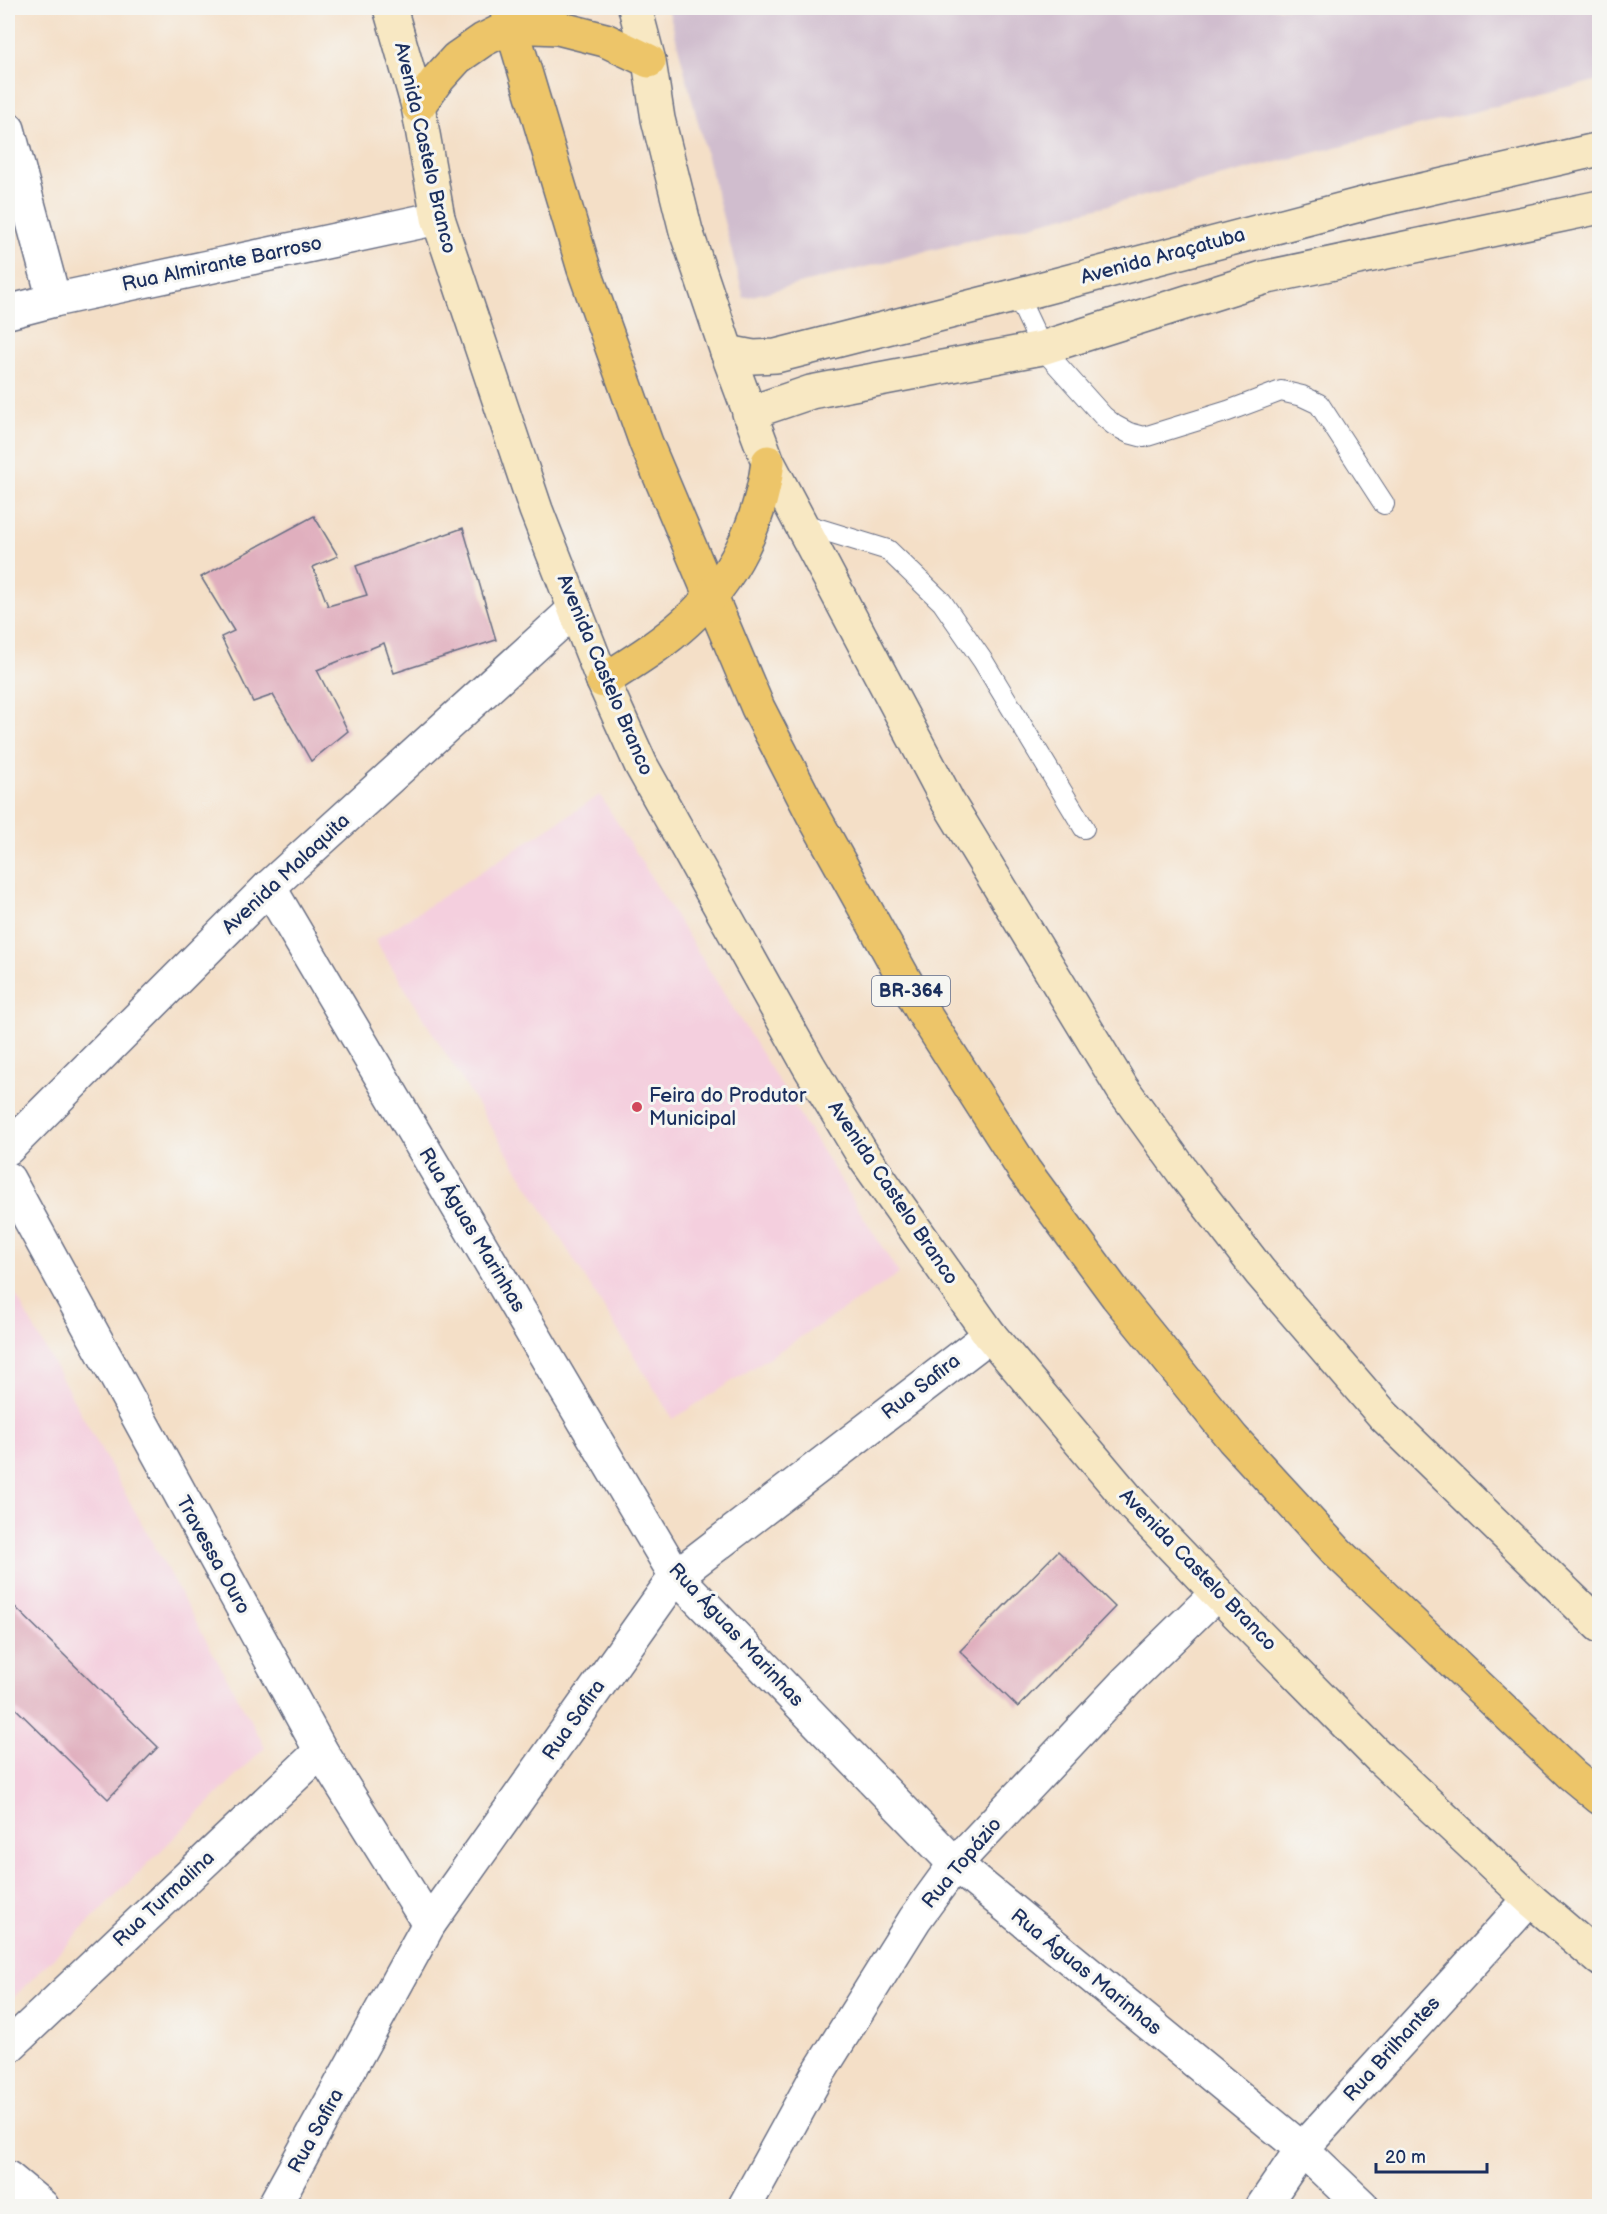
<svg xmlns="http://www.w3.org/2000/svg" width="1607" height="2214" viewBox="0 0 1607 2214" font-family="'Balsamiq Sans',sans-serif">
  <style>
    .built { fill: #f4cfde }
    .industrial { fill: #d0bdce }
    .building { fill: #e0afbe }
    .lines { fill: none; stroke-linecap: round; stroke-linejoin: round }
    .service-casing { stroke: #676d83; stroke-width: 22 }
    .minor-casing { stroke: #676d83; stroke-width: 36 }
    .tertiary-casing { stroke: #676d83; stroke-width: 36 }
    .secondary-casing { stroke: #676d83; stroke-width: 36 }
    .trunk-casing { stroke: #676d83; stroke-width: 36 }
    .service { stroke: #fff; stroke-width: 20 }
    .minor { stroke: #fff; stroke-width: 33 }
    .tertiary { stroke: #fff; stroke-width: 33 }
    .secondary { stroke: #f8e8c3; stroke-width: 33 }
    .trunk { stroke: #edc569; stroke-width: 33 }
    .poi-dot { fill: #d1495b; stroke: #f6f6f2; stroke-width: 2 }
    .labels { text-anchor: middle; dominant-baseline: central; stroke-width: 6; stroke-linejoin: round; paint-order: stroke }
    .shield { fill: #f6f6f2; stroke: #5d6b8a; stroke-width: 1.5 }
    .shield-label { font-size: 18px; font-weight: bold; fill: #1b2f5e }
    .street-label { font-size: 20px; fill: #1b2f5e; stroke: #f6f6f2 }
    .poi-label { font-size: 20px; fill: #1b2f5e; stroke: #f6f6f2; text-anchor: start }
  </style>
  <rect width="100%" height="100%" fill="#f6f6f2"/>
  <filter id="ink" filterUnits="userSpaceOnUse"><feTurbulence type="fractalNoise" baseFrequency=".0167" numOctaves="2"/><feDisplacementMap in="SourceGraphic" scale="12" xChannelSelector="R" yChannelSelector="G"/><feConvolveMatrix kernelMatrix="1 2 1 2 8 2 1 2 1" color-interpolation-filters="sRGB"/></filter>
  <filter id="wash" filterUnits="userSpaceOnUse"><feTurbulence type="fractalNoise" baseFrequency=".008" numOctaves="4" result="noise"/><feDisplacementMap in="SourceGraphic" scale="24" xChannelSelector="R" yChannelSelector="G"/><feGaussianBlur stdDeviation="1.35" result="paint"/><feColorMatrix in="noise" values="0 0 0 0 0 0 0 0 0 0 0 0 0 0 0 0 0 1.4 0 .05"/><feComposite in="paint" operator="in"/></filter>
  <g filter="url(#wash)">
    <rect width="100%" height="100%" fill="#f4dfc7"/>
    <g class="built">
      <path d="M600,795L899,1274L673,1419L375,940Z"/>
      <path d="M8,1281L265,1747L8,2003Z"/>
    </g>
    <path class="industrial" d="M668,8H1599V80L744,298Z"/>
    <g id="blocks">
      <g class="building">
        <path d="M314,516L338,556L313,567L328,606L367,595L356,566L463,528L496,640L394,673L384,643L317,670L348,731L311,761L273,695L253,702L221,637L234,631L201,577Z"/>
        <path d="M1058,1551L1115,1607L1018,1707L960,1651Z"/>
        <path d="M8,1600L158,1747L108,1799L8,1701Z"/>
      </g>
    </g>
  </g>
  <g filter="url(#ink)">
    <use href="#blocks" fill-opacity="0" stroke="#676d83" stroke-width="1.5"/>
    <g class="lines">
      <defs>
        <g id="service">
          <path d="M1017,295L1042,348L1103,416L1114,425L1129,433L1144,437L1228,411L1281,391L1302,396L1319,404L1384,504"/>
          <path d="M800,523L888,550L942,602L983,661L1084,828"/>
        </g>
        <g id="minor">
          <path d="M8,129L54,300"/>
          <path d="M8,312L54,300L438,218"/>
          <path d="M269,887L676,1576L955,1864L1302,2149L1362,2206"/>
          <path d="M8,1179L321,1751L429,1924"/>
          <path d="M8,2047L321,1751"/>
          <path d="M8,2178L42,2206"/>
          <path d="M274,2206L429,1924L676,1576L990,1335"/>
          <path d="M745,2206L816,2077L915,1919L955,1864L1127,1681L1217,1593"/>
          <path d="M1263,2206L1302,2149L1530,1899"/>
        </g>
        <path id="tertiary" d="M8,1148L269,887L575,609"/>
        <g id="secondary">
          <path d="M390,8L418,106L438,218L536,510L603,681L641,765L809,1066L864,1157L990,1335L1133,1505L1217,1593L1380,1758L1530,1899L1600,1959"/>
          <path d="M635,8L649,61L658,119L686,231L727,352L768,462L948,802L1122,1088L1185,1175L1260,1272L1384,1416L1600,1626"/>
          <path d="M727,352L753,357L776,356L1017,295L1378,200L1600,149"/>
          <path d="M749,413L811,392L1042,348L1263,278L1600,207"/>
        </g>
        <g id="trunk">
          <path d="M506,8L584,269L646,443L758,708L812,813L921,1009L1024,1170L1117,1296L1233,1439L1339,1554L1571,1774L1600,1798"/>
          <path d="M418,106L436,81L457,58L483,40L511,26L558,28L605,40L649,61"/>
          <path d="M603,681C631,663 661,645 686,622C733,580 760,524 768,462"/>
        </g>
      </defs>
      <use href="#service" class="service-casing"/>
      <use href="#minor" class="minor-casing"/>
      <use href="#tertiary" class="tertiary-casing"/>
      <use href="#secondary" class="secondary-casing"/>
      <use href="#trunk" class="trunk-casing"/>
      <use href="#service" class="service"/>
      <use href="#minor" class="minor"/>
      <use href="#tertiary" class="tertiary"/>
      <use href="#secondary" class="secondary"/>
      <use href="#trunk" class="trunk"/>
    </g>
  </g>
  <circle class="poi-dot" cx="637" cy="1107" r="6"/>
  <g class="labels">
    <rect class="shield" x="872" y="976" width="78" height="30" rx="4.5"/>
    <g class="shield-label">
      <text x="911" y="991">BR-364</text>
    </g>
    <g class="street-label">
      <text transform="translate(425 148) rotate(77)">Avenida Castelo Branco</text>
      <text transform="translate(1163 256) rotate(-15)">Avenida Araçatuba</text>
      <text transform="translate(222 264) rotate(-12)">Rua Almirante Barroso</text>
      <text transform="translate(605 675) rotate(67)">Avenida Castelo Branco</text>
      <text transform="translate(286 874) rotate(-43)">Avenida Malaquita</text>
      <text transform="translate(893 1193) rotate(56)">Avenida Castelo Branco</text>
      <text transform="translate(472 1230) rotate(59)">Rua Águas Marinhas</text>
      <text transform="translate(921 1387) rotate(-38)">Rua Safira</text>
      <text transform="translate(213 1555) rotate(61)">Travessa Ouro</text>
      <text transform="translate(1198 1570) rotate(46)">Avenida Castelo Branco</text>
      <text transform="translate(736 1635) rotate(47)">Rua Águas Marinhas</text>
      <text transform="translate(574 1720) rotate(-55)">Rua Safira</text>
      <text transform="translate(962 1863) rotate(-50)">Rua Topázio</text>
      <text transform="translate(164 1899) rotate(-43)">Rua Turmalina</text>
      <text transform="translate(1086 1972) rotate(39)">Rua Águas Marinhas</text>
      <text transform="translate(1392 2049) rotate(-48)">Rua Brilhantes</text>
      <text transform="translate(316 2131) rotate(-61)">Rua Safira</text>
    </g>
    <g class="poi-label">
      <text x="649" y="1096">Feira do Produtor<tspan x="649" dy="23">Municipal</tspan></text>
    </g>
  </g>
  <rect width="1607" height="2214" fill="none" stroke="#f6f6f2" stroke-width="30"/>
  <path d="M1376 2163v9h111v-9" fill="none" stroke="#1b2f5e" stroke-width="3"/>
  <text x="1385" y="2163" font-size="18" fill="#1b2f5e" stroke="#f6f6f2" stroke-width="4.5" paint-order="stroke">20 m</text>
</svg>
